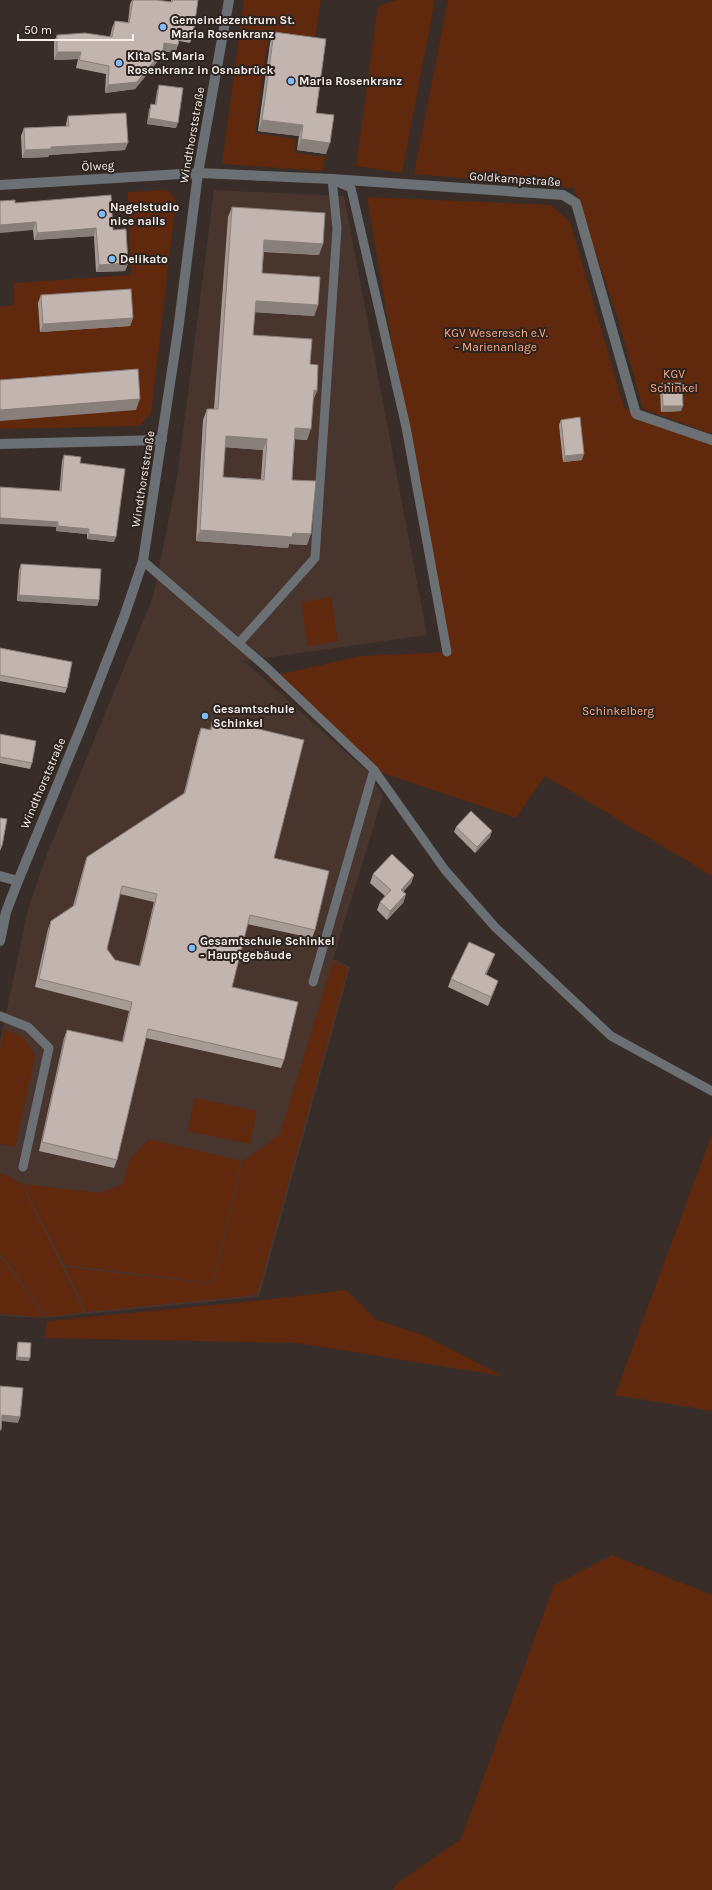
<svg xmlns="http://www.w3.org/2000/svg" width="712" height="1890" viewBox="0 0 712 1890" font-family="Karla,sans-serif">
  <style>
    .built { fill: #47352e }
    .green { fill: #60280d }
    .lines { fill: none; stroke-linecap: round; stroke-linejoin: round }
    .lane { stroke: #6b7074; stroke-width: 9 }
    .street { stroke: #6b7074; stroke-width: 10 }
    .wall { fill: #a79b96; fill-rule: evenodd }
    .shaded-wall { fill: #887e7a }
    .building { fill: #c2b4ae; stroke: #887e7a; fill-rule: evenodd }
    .poi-dot { fill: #7ebdf9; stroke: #2d231f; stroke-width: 1.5 }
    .labels { text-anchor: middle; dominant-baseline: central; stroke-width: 4; stroke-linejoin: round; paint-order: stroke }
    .poi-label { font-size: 12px; font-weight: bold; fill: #f7efec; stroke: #2d231f; text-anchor: start }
    .street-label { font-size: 12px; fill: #f7efec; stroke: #2d231f }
    .park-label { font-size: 12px; fill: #fea884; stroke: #2d231f }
  </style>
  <rect width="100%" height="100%" fill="#382d28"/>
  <path class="built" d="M214,190L344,196L427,635L244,661L367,771L383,796L333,959L350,967L259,1297L45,1318L0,1316V1042L28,909L47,854L153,597L177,478Z"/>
  <g class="green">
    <path d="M244,0H321L314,44L268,38L255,133L296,139L295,153L325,157L323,171L222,164Z"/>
    <path d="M397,0H435L402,173L356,166L378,6Z"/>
    <path d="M448,0H712V434L643,409L619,322L574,188L414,174Z"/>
    <path d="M167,190L176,200L151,414L138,426L0,429V307L14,305V283L131,275L128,192Z"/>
    <path d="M367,197L551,205L570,222L624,408L712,441V876L545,776L516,818L374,770L268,677L360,656L447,652L406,427Z"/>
    <path d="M331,597L338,641L308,646L301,602Z"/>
    <path d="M333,962L348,968L257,1295L86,1312L65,1267L214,1284L242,1162L280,1134Z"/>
    <path d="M4,1029L23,1037L35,1056L15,1147L0,1144V1050Z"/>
    <path d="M195,1098L257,1111L250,1144L188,1131Z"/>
    <path d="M712,1134V1411L615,1395Z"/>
    <path d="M149,1139L241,1161L213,1283L64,1265L23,1184L98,1193L122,1185L130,1159Z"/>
    <path d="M0,1173L21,1183L84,1312L47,1317L0,1254Z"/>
    <path d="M0,1257L45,1317L0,1314Z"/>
    <path d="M346,1290L377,1320L423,1335L503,1376L297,1343L44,1338L47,1321L264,1300Z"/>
    <path d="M612,1555L712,1595V1890H393L395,1885L461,1839L554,1585Z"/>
  </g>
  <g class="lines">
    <g class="lane">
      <path d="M335,181L351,188L406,427L447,652"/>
      <path d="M143,561L266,667L374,770L445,870L495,927L611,1036L712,1091"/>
      <path d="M239,643L315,558L337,228L332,179"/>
      <path d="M313,982L374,770"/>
      <path d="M0,1016L28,1027L49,1048L23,1167"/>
    </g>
    <g class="street">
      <path d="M0,185L198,173L332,179L563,195L576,203L636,414L712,440"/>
      <path d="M0,444L162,440"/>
      <path d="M0,876L18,881"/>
      <path d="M0,941L6,912L18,881L82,725L124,617L143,561L178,331L198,173L229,0"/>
    </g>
  </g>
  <g class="wall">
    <path d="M132,0H156L171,2V0H198L193,35L190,43L179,41L178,45L175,53L163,51L161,57L135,89L105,93L106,74L76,68L78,59L54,60V42L57,35L110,37L112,28L115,21L128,22L130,4Z"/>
    <path d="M274,32L316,113L326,154L297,150L299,136L258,131L270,43Z"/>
    <path d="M159,85L176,128L147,124L149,110L151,104H155L157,91Z"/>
    <path d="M68,116L125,150L49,155L48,157L22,158L21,136L24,128L66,126V124Z"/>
    <path d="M15,203L113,230L128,263L125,271L96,272L94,236L34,240L33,230Z"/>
    <path d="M232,207L319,255L264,252L262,273L318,305L314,316L255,312L253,335L310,364L317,391L313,399L307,440L295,439L292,480L307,545L289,544L288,548L196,541L203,420L207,409H214L228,217ZM225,447L263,450L261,479L223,477Z"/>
    <path d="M41,295L133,318L130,326L40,332L38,303Z"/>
    <path d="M662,383L681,411L661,412L660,389Z"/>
    <path d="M561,420L582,460L563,462L559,425Z"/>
    <path d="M64,455L80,463L114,542L87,539V534L56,531L62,461Z"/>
    <path d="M21,564L99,600L97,606L17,601L19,570Z"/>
    <path d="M0,648L67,688L65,693L0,681Z"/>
    <path d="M213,718L274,858L315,930L312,938L247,924L232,987L284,1060L281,1068L146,1038L117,1160L114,1168L39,1151L64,1038L67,1030L122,1042L129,1011L35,987L48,929L51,921L73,906L84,866L87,857L184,793L198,736L201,728L210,730ZM120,894L154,902L139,966L115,960L107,949Z"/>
    <path d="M0,734L32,763L30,769L0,763Z"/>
    <path d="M0,818L2,846L0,851Z"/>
    <path d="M456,827L490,837L475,853L454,832Z"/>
    <path d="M373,874L414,875L411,883L403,892L406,894L403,903L387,920L377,910L380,902L385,896L370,883Z"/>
    <path d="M492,962L486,975L498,981L495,989L488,1006L448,987L451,979Z"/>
    <path d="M18,1342L29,1361L16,1360L17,1345Z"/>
  </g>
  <g class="shaded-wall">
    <path d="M164,43L178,45L175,53L163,51L161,57L135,89L105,93L108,85Z"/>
    <path d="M57,52H81L78,59L54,60Z"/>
    <path d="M149,118L178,123L176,128L147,124Z"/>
    <path d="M262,120L303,125L299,136L258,131Z"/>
    <path d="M301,139L330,143L326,154L297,150Z"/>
    <path d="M128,143L125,150L49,155L48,157L22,158L25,150L51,147Z"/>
    <path d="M36,222L33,230L0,233V225Z"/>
    <path d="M96,228L94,236L34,240L37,233Z"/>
    <path d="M264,240L323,244L319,255L260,251Z"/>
    <path d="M128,263L125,271L96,272L99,265Z"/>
    <path d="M256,301L318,305L314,316L252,312Z"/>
    <path d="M133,318L130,326L40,332L43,324Z"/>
    <path d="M314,390L317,391L313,401Z"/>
    <path d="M140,399L136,410L0,421V410Z"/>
    <path d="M663,406H683L681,411L661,412Z"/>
    <path d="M295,428L311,429L307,440L291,439Z"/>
    <path d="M226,436L267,439L263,450L222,447Z"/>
    <path d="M584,454L582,460L563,462L565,456Z"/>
    <path d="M0,518L58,522L56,527L0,524Z"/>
    <path d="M58,526L89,529L87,534L56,531Z"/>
    <path d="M200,530L293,533L311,534L307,545L289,544L288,548L196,541Z"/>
    <path d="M89,534L116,537L114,542L87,539Z"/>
    <path d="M19,595L99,600L97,606L17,601Z"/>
    <path d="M492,831L490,837L475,853L477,847Z"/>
    <path d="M414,875L411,883L398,898L401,890Z"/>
    <path d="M406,894L403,903L387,920L390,911Z"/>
    <path d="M495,954L492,962L482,983L485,974Z"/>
    <path d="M498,981L495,989L488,1006L491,997Z"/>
    <path d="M17,1357L30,1358L29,1361L16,1360Z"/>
    <path d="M2,1415L20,1417L18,1423L0,1421Z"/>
  </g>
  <g class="building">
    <path d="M133,0H156L172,2L173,0H198L193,35L180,33L178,45L164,43L163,50L137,82L108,85L109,66L79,60L81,52H57V35L85,33L112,37L115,21L129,23Z"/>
    <path d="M274,32L326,39L316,113L334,115L330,143L301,139L303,125L262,120Z"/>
    <path d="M159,85L183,88L178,123L149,118L151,104L156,105Z"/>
    <path d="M126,113L128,143L51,147V149L25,150L24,128L69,126L68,116Z"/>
    <path d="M111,195L113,230L126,229L128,263L99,265L96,228L37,233L36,222L0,225V201L15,200V203Z"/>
    <path d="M232,207L325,213L323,244L264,240L262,273L320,277L318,305L256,301L253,335L312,339L310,364L318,365L317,391L314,390L311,429L295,428L292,480L316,481L311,534L293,533L292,537L200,530L207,409H218ZM226,436L267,439L264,480L223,477Z"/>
    <path d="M131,289L133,318L43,324L41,295Z"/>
    <path d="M138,369L140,399L0,410V380Z"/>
    <path d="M662,383H682L683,406H663Z"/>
    <path d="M580,417L584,454L565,456L561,420Z"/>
    <path d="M64,455L81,457L80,463L125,469L116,537L89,534V529L58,526V522L0,518V487L61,491Z"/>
    <path d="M21,564L101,569L99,600L19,595Z"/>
    <path d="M0,648L72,662L67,688L0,675Z"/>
    <path d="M213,718L304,740L274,858L329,871L315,930L250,915L232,987L298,1002L284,1060L148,1029L117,1160L42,1142L67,1030L123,1042L132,1002L39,979L51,921L75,905L87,857L185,793L201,728L211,730ZM122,886L157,894L140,966L115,960L107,949Z"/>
    <path d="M0,734L36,741L32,763L0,757Z"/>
    <path d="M471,811L492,831L477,847L456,827Z"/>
    <path d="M0,818L7,819L2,846L0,845Z"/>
    <path d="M392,854L414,875L401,890L406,894L390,911L380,902L391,890L373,874Z"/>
    <path d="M469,942L495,954L485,974L498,981L491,997L451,979Z"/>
    <path d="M18,1342L31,1343L30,1358L17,1357Z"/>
    <path d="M0,1386L23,1388L20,1417L2,1415L1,1430H0Z"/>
  </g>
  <g class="poi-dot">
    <circle cx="163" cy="27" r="4"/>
    <circle cx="119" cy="63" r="4"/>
    <circle cx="291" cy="81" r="4"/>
    <circle cx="102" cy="214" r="4"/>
    <circle cx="112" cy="259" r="4"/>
    <circle cx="205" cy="716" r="4"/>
    <circle cx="192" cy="948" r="4"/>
  </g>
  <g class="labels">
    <g class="poi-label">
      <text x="171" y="20">Gemeindezentrum St.<tspan x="171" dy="14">Maria Rosenkranz</tspan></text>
      <text x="127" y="56">Kita St. Maria<tspan x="127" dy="14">Rosenkranz in Osnabrück</tspan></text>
      <text x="299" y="81">Maria Rosenkranz</text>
      <text x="110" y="207">Nagelstudio<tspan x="110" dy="14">nice nails</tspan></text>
      <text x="120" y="259">Delikato</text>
      <text x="213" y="709">Gesamtschule<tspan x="213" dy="14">Schinkel</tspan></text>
      <text x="200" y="941">Gesamtschule Schinkel<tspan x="200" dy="14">- Hauptgebäude</tspan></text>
    </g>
    <g class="street-label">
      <text transform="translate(192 135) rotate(-80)">Windthorststraße</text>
      <text transform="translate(98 166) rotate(-3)">Ölweg</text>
      <text transform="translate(515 179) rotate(4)">Goldkampstraße</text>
      <text transform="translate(143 479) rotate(-81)">Windthorststraße</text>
      <text transform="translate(43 783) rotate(-67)">Windthorststraße</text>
    </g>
    <g class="park-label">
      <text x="496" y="333">KGV Weseresch e.V.<tspan x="496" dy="14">- Marienanlage</tspan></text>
      <text x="674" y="374">KGV<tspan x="674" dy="14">Schinkel</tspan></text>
      <text x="618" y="711">Schinkelberg</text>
    </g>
  </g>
  <path d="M18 34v6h115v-6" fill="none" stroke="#f7efec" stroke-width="2"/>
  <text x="24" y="34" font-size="12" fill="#f7efec" stroke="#2d231f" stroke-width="3" paint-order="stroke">50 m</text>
</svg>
